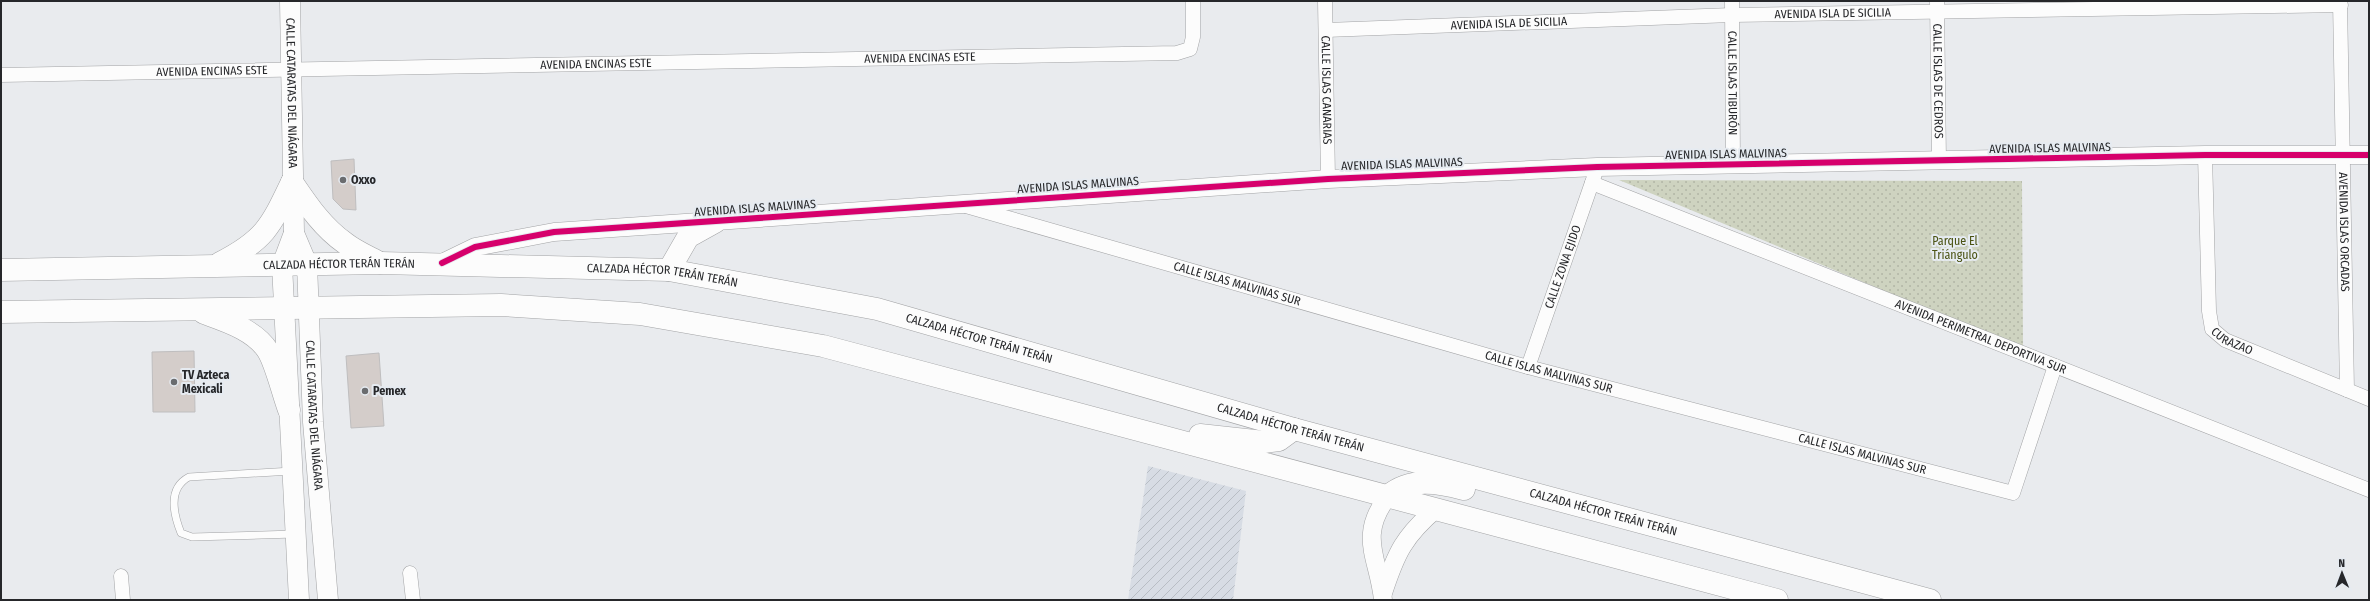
<svg xmlns="http://www.w3.org/2000/svg" width="2370" height="601" viewBox="0 0 2370 601" font-family="'Fira Sans Condensed',sans-serif">
  <style>
    .industrial { fill: url(#industrial-furrows) }
    .grass { fill: url(#grass-dots) }
    .building { fill: #d4cdca; stroke: #bfbebf }
    .lines { fill: none; stroke-linecap: round; stroke-linejoin: round }
    .service-casing { stroke: #a2a3a5; stroke-width: 8 }
    .minor-casing { stroke: #a2a3a5; stroke-width: 15 }
    .tertiary-casing { stroke: #a2a3a5; stroke-width: 19 }
    .secondary-casing { stroke: #a2a3a5; stroke-width: 21 }
    .primary-casing { stroke: #a2a3a5; stroke-width: 23 }
    .service { stroke: #fcfcfc; stroke-width: 7 }
    .minor { stroke: #fcfcfc; stroke-width: 14 }
    .tertiary { stroke: #fcfcfc; stroke-width: 18 }
    .secondary { stroke: #fcfcfc; stroke-width: 20 }
    .primary { stroke: #fcfcfc; stroke-width: 22 }
    .cycleway-casing { stroke: #e6ebf1; stroke-width: 8 }
    .cycleway { stroke: #d6006c; stroke-width: 6 }
    .poi-dot { fill: #6a6c6f; stroke: #e6ebf1; stroke-width: 1.5 }
    .labels { text-anchor: middle; dominant-baseline: central; stroke-width: 4; stroke-linejoin: round; paint-order: stroke }
    .street-label { font-size: 12px; fill: #26272a; stroke: #e6ebf1 }
    .poi-label { font-size: 12px; font-weight: bold; fill: #26272a; stroke: #e6ebf1; text-anchor: start }
    .park-label { font-size: 12px; fill: #4b5313; stroke: #e6ebf1 }
  </style>
  <defs>
    <pattern id="industrial-furrows" width="10" height="10" patternUnits="userSpaceOnUse"><rect width="10" height="10" fill="#d7dce4"/><path d="M-1 1l2-2M0 10L10 0M9 11l2-2" fill="none" stroke="#b8bdc4"/></pattern>
    <pattern id="grass-dots" width="8" height="8" patternUnits="userSpaceOnUse"><rect width="8" height="8" fill="#ced3c0"/><path d="M2 2h.1M6 6h.1" fill="none" stroke="#b1b5a5" stroke-width="1.8" stroke-linecap="round"/></pattern>
  </defs>
  <rect width="100%" height="100%" fill="#e9ebee"/>
  <path class="industrial" d="M1148,466L1246,491L1233,600H1128Z"/>
  <path class="grass" d="M1619,180L2022,181L2023,349Z"/>
  <g class="building">
    <path d="M354,159L356,210L343,209L333,199L331,161Z"/>
    <path d="M194,351L195,412H153L152,352Z"/>
    <path d="M379,353L384,426L351,428L346,356Z"/>
  </g>
  <g class="lines">
    <defs>
      <path id="service" d="M292,471L189,477C168,488 173,513 181,533L192,537L295,534"/>
      <g id="minor">
        <path id="s1" d="M1325,1L1328,179"/>
        <path id="s2" d="M1732,1L1733,165"/>
        <path id="s3" d="M1937,1L1939,162"/>
        <path id="s4" d="M2340,1L2347,390"/>
        <path id="s5" d="M1326,30L1732,15L2341,5"/>
        <path id="s6" d="M1,75L1177,53L1190,49L1193,37V1"/>
        <path id="s7" d="M2205,155L2209,311L2212,329L2225,340L2369,399"/>
        <path id="s8" d="M1592,183L2369,490"/>
        <path id="s9" d="M966,206L1528,367L2013,493L2055,366"/>
        <path id="s10" d="M1528,367L1595,174"/>
        <path d="M410,573L413,600"/>
        <path d="M121,576L123,600"/>
      </g>
      <g id="tertiary">
        <path d="M442,263L475,247L554,232L1328,179L1597,167L2205,155H2369"/>
        <path d="M1383,593C1396,553 1404,536 1437,508"/>
        <path d="M1383,600C1379,558 1357,537 1388,496"/>
      </g>
      <g id="secondary">
        <path id="s11" d="M290,1L294,233L307,264L313,422L328,600"/>
        <path d="M294,233L282,265L299,600"/>
      </g>
      <g id="primary">
        <path d="M292,182C307,204 322,227 345,243C355,251 369,257 380,263"/>
        <path d="M220,263C265,240 271,226 292,182"/>
        <path id="s12" d="M1,270L381,263L669,270L877,309L1294,429L1930,600"/>
        <path d="M669,270L688,237L715,222"/>
        <path d="M1,312L501,305L640,314L823,346L1777,600"/>
        <path d="M204,313C226,321 255,330 268,351C276,364 283,394 289,410"/>
        <path d="M1200,435L1264,442L1279,440L1294,429"/>
        <path d="M1388,496C1411,477 1437,482 1464,489"/>
      </g>
    </defs>
    <use href="#service" class="service-casing"/>
    <use href="#minor" class="minor-casing"/>
    <use href="#tertiary" class="tertiary-casing"/>
    <use href="#secondary" class="secondary-casing"/>
    <use href="#primary" class="primary-casing"/>
    <use href="#service" class="service"/>
    <use href="#minor" class="minor"/>
    <use href="#tertiary" class="tertiary"/>
    <use href="#secondary" class="secondary"/>
    <use href="#primary" class="primary"/>
    <defs>
      <path id="cycleway" d="M442,263L475,247L554,232L1328,179L1597,167L2205,155H2369"/>
    </defs>
    <use href="#cycleway" class="cycleway-casing"/>
    <use href="#cycleway" class="cycleway"/>
  </g>
  <g class="poi-dot">
    <circle cx="343" cy="180" r="4"/>
    <circle cx="174" cy="382" r="4"/>
    <circle cx="365" cy="391" r="4"/>
  </g>
  <g class="labels">
    <g class="street-label">
      <text stroke="none"><textPath href="#s5" startOffset="507">AVENIDA ISLA DE SICILIA</textPath></text>
      <text stroke="none"><textPath href="#s5" startOffset="183">AVENIDA ISLA DE SICILIA</textPath></text>
      <text stroke="none"><textPath href="#s6" startOffset="919">AVENIDA ENCINAS ESTE</textPath></text>
      <text stroke="none"><textPath href="#s6" startOffset="595">AVENIDA ENCINAS ESTE</textPath></text>
      <text stroke="none"><textPath href="#s6" startOffset="211">AVENIDA ENCINAS ESTE</textPath></text>
      <text stroke="none"><textPath href="#s3" startOffset="80">CALLE ISLAS DE CEDROS</textPath></text>
      <text stroke="none"><textPath href="#s2" startOffset="82">CALLE ISLAS TIBURÓN</textPath></text>
      <text stroke="none"><textPath href="#s1" startOffset="89">CALLE ISLAS CANARIAS</textPath></text>
      <text stroke="none"><textPath href="#s11" startOffset="92">CALLE CATARATAS DEL NIÁGARA</textPath></text>
      <text transform="translate(2050 148) rotate(-1)">AVENIDA ISLAS MALVINAS</text>
      <text transform="translate(1726 154) rotate(-1)">AVENIDA ISLAS MALVINAS</text>
      <text transform="translate(1402 164) rotate(-2)">AVENIDA ISLAS MALVINAS</text>
      <text transform="translate(1078 185) rotate(-4)">AVENIDA ISLAS MALVINAS</text>
      <text transform="translate(755 208) rotate(-4)">AVENIDA ISLAS MALVINAS</text>
      <text stroke="none"><textPath href="#s4" startOffset="231">AVENIDA ISLAS ORCADAS</textPath></text>
      <text stroke="none"><textPath href="#s12" startOffset="338">CALZADA HÉCTOR TERÁN TERÁN</textPath></text>
      <text stroke="none"><textPath href="#s10" startOffset="106">CALLE ZONA EJIDO</textPath></text>
      <text stroke="none"><textPath href="#s12" startOffset="662">CALZADA HÉCTOR TERÁN TERÁN</textPath></text>
      <text stroke="none"><textPath href="#s9" startOffset="282">CALLE ISLAS MALVINAS SUR</textPath></text>
      <text stroke="none"><textPath href="#s8" startOffset="418">AVENIDA PERIMETRAL DEPORTIVA SUR</textPath></text>
      <text stroke="none"><textPath href="#s12" startOffset="986">CALZADA HÉCTOR TERÁN TERÁN</textPath></text>
      <text stroke="none"><textPath href="#s7" startOffset="198">CURAZAO</textPath></text>
      <text stroke="none"><textPath href="#s9" startOffset="606">CALLE ISLAS MALVINAS SUR</textPath></text>
      <text stroke="none"><textPath href="#s11" startOffset="417">CALLE CATARATAS DEL NIÁGARA</textPath></text>
      <text stroke="none"><textPath href="#s12" startOffset="1310">CALZADA HÉCTOR TERÁN TERÁN</textPath></text>
      <text stroke="none"><textPath href="#s9" startOffset="930">CALLE ISLAS MALVINAS SUR</textPath></text>
      <text stroke="none"><textPath href="#s12" startOffset="1634">CALZADA HÉCTOR TERÁN TERÁN</textPath></text>
    </g>
    <g class="poi-label">
      <text x="351" y="180">Oxxo</text>
      <text x="182" y="375">TV Azteca<tspan x="182" dy="14">Mexicali</tspan></text>
      <text x="373" y="391">Pemex</text>
    </g>
    <g class="park-label">
      <text x="1955" y="241">Parque El<tspan x="1955" dy="14">Triángulo</tspan></text>
    </g>
  </g>
  <rect width="2370" height="601" fill="none" stroke="#26272a" stroke-width="4"/>
  <g transform="translate(2342 573) rotate(359)" stroke="#e6ebf1" stroke-width="3" paint-order="stroke">
  <path d="M0-3L7 15L0 10L-7 15Z" fill="#26272a"/>
  <text y="-6" font-size="11" font-weight="bold" text-anchor="middle" fill="#26272a">N</text>
  </g>
</svg>
